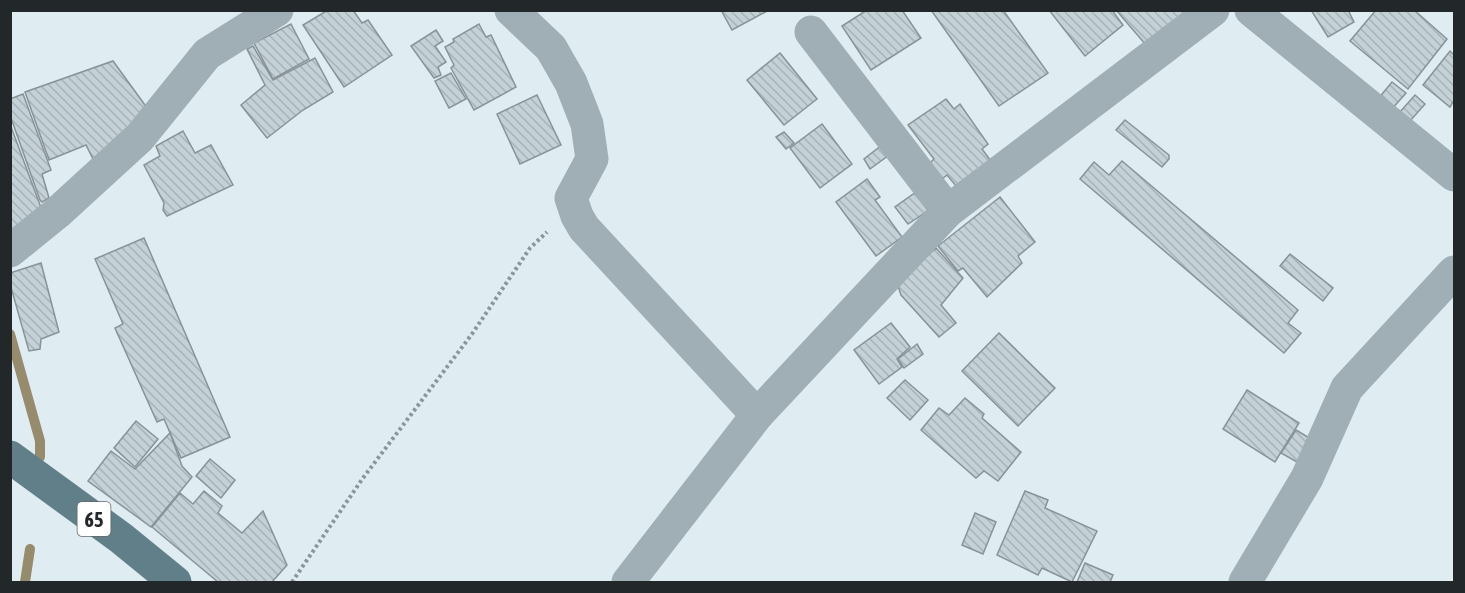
<svg xmlns="http://www.w3.org/2000/svg" width="1465" height="593" viewBox="0 0 1465 593" font-family="'Asap Condensed',sans-serif">
  <style>
    .lines { fill: none; stroke-linecap: round; stroke-linejoin: round }
    .stream { stroke: #978b6d; stroke-width: 10 }
    .building { fill: url(#building-back-hatch); stroke: #879397; stroke-width: 1.5 }
    .path { stroke: #8c9599; stroke-width: 4; stroke-dasharray: 3 3; stroke-linecap: butt }
    .minor { stroke: #9fafb5; stroke-width: 33 }
    .major { stroke: #607f89; stroke-width: 33 }
    .labels { text-anchor: middle; dominant-baseline: central; stroke-width: 4.5; stroke-linejoin: round; paint-order: stroke }
    .shield { fill: #fff; stroke: #646869; stroke-width: 1.5 }
    .shield-label { font-size: 20px; font-weight: bold; fill: #222729 }
  </style>
  <defs>
    <pattern id="building-back-hatch" width="6" height="6" patternUnits="userSpaceOnUse" patternTransform="scale(1.5)"><rect width="6" height="6" fill="#c4d1d6"/><path d="M-1 5l2 2M0 0l6 6M5-1l2 2" fill="none" stroke="#a8b3b8"/></pattern>
  </defs>
  <rect width="100%" height="100%" fill="#dfecf1"/>
  <g class="lines">
    <g class="stream">
      <path d="M10,334L40,441V457"/>
      <path d="M25,582L30,549"/>
    </g>
  </g>
  <g class="building">
    <path d="M328,10H353L362,23L368,20L392,55L344,87L303,25Z"/>
    <path d="M721,10H769L732,30Z"/>
    <path d="M867,10H902L921,38L871,70L842,26Z"/>
    <path d="M931,10H1003L1048,73L999,106Z"/>
    <path d="M1049,10H1112L1123,25L1085,56Z"/>
    <path d="M1116,10H1187L1146,45Z"/>
    <path d="M1311,10H1348L1354,22L1328,37Z"/>
    <path d="M1376,10H1414L1447,39L1408,89L1350,41Z"/>
    <path d="M291,24L309,59L273,79L254,43Z"/>
    <path d="M479,24L486,37L491,35L516,87L474,110L451,68L454,65L445,47L454,42L453,39Z"/>
    <path d="M436,30L443,41L435,46L446,62L438,67L441,75L434,78L411,46Z"/>
    <path d="M253,46L273,80L315,58L333,92L303,110L267,138L241,105L265,85L247,49Z"/>
    <path d="M1450,51L1454,55V100L1450,107L1423,85Z"/>
    <path d="M780,53L817,99L784,125L747,80Z"/>
    <path d="M113,61L150,112L94,161L86,145L49,160L25,92Z"/>
    <path d="M451,73L466,99L449,108L435,81Z"/>
    <path d="M1392,82L1406,93L1391,110L1378,99Z"/>
    <path d="M23,94L51,170L42,174L49,198L42,202L40,200L10,115V99Z"/>
    <path d="M537,95L561,145L520,164L497,114Z"/>
    <path d="M1415,95L1425,104L1410,121L1400,112Z"/>
    <path d="M946,99L954,109L960,104L988,144L982,149L991,161L957,187L947,175L942,179L929,164L934,159L908,125Z"/>
    <path d="M1125,120L1169,155V159L1162,167L1116,130Z"/>
    <path d="M10,124L43,213L10,240Z"/>
    <path d="M822,124L852,164L820,188L790,148Z"/>
    <path d="M183,131L195,153L211,145L233,185L167,216L163,210L164,203L144,165L160,156L156,146Z"/>
    <path d="M784,132L794,143L786,149L776,137Z"/>
    <path d="M882,145L889,155L870,169L864,159Z"/>
    <path d="M1122,161L1298,310L1288,323L1301,333L1284,353L1080,179L1094,162L1109,175Z"/>
    <path d="M867,179L880,197L875,200L902,237L876,256L836,202Z"/>
    <path d="M916,192L929,210L908,224L895,207Z"/>
    <path d="M1000,197L1035,242L1018,256L1022,263L987,297L963,268L958,271L938,246Z"/>
    <path d="M144,238L230,437L181,458L164,419L157,422L115,328L123,324L95,259Z"/>
    <path d="M936,248L963,278L941,305L956,323L939,337L901,295L897,283Z"/>
    <path d="M1290,254L1333,288L1323,301L1280,266Z"/>
    <path d="M41,263L59,332L41,339L40,349L29,351L10,284V273Z"/>
    <path d="M891,323L910,347L897,359L902,367L879,384L854,350Z"/>
    <path d="M999,333L1055,388L1018,426L962,371Z"/>
    <path d="M917,344L923,354L904,368L898,359Z"/>
    <path d="M905,380L928,400L910,420L887,398Z"/>
    <path d="M1247,390L1299,423L1275,462L1223,429Z"/>
    <path d="M965,398L984,414L982,418L1021,452L998,481L984,471L976,478L921,430L939,408L949,415Z"/>
    <path d="M136,421L158,439L135,467L114,448Z"/>
    <path d="M1296,430L1311,439L1297,462L1281,453Z"/>
    <path d="M170,433L182,466L192,477L151,527L88,481L111,451L135,469Z"/>
    <path d="M210,459L235,480L221,498L196,476Z"/>
    <path d="M204,491L222,506L218,513L242,533L263,511L287,565L272,582H218L152,527L180,493L193,504Z"/>
    <path d="M1025,491L1048,500L1045,508L1097,531L1072,582L1042,568L1038,575L997,555Z"/>
    <path d="M975,513L996,522L983,554L962,545Z"/>
    <path d="M1085,563L1113,575L1110,582H1077Z"/>
  </g>
  <g class="lines">
    <path class="path" d="M292,582L363,478L472,334L530,248L547,232"/>
    <g class="minor">
      <path d="M511,10L551,48L571,83L587,124L592,159L571,198L577,216L584,228L757,415"/>
      <path d="M1251,10L1454,175"/>
      <path d="M811,32L948,211"/>
      <path d="M10,251L57,213L140,137L207,54L277,10"/>
      <path d="M628,582L757,415L948,211L1213,10"/>
      <path d="M1245,582L1307,478L1347,388L1454,272"/>
    </g>
    <path class="major" d="M10,457L121,538L175,582"/>
  </g>
  <g class="labels">
    <rect class="shield" x="77.5" y="502" width="33" height="34" rx="4.5"/>
    <g class="shield-label">
      <text x="94" y="519">65</text>
    </g>
  </g>
  <rect width="1465" height="593" fill="none" stroke="#222729" stroke-width="24"/>
</svg>
